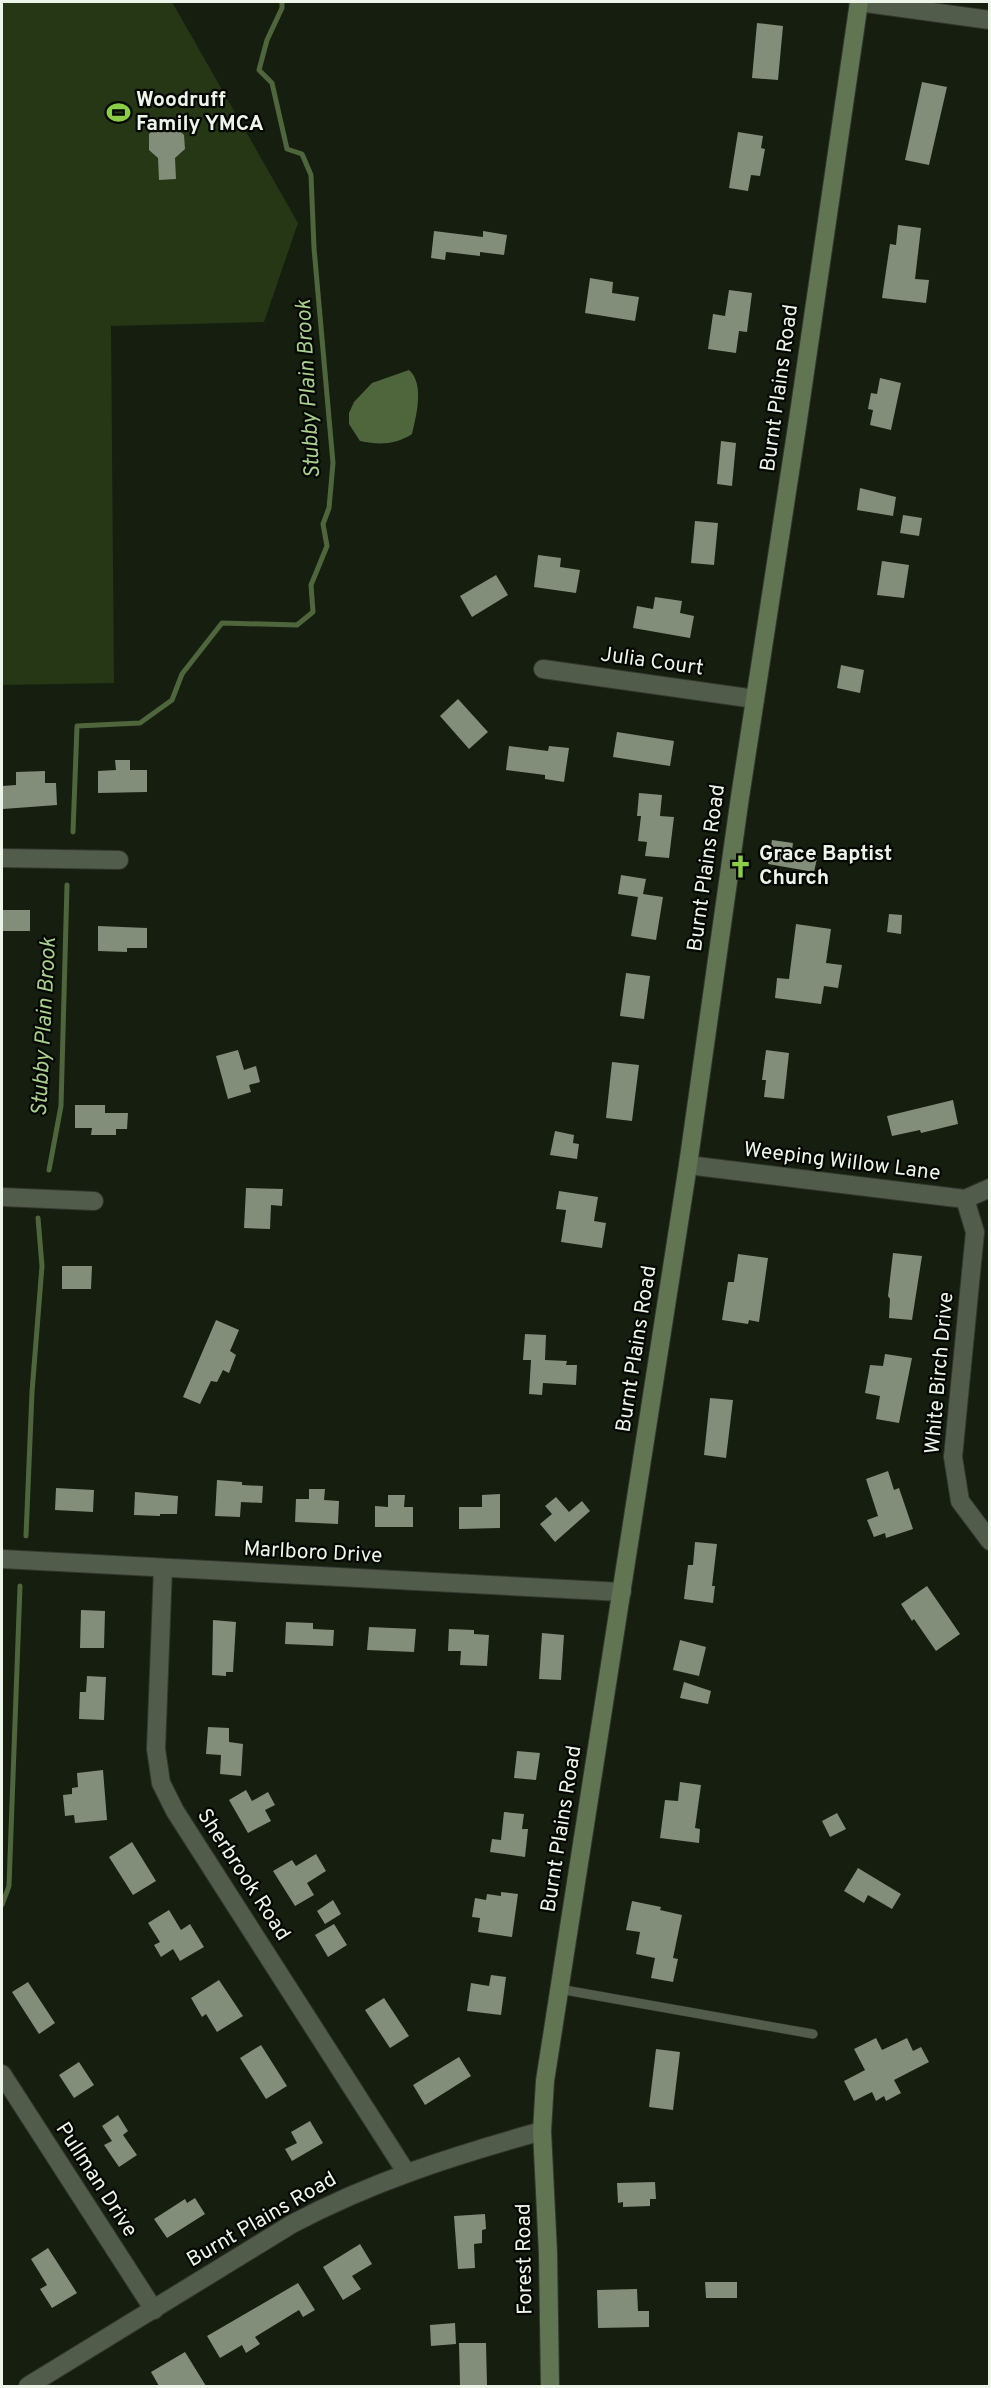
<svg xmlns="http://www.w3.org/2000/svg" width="991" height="2388" viewBox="0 0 991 2388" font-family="Overpass,sans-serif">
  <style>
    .green { fill: #253715 }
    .water { fill: #4f663d }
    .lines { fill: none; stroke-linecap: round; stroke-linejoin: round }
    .stream { stroke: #4f663d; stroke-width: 5 }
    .building { fill: #828d7a }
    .service-casing { stroke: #32372f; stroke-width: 10 }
    .minor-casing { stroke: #32372f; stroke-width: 20 }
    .secondary-casing { stroke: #32372f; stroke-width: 20 }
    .service { stroke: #525c4b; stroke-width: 9 }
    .minor { stroke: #525c4b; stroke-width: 18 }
    .secondary { stroke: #617552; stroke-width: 18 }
    .labels { text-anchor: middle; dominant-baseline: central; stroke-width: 4.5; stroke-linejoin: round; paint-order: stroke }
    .poi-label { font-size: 21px; font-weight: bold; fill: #edf4e9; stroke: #050703; text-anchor: start }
    .street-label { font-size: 21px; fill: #edf4e9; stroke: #050703 }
    .water-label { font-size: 22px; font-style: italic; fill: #a9cf8c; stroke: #050703 }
  </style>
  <rect width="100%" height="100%" fill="#161e0f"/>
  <path class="green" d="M2,2H172L298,223L264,322L111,326L114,683L2,685Z"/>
  <path class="water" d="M409,370C425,384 416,417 412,434C395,445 379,445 360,441L349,424V413L354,402L372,383Z"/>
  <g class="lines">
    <g class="stream">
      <path d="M73,832L77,726L140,723L172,700L182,674L222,623L297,625L313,612L311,585L327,546L323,524L329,508L333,463L314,248L311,175L302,154L287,149L272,83L259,70L267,40L282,8V2"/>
      <path d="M49,1170L61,1106L67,885"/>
      <path d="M26,1536L32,1392L42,1266L38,1218"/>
      <path d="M2,1905L9,1886L20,1586"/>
    </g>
  </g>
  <g class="building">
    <path d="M757,23L783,26L778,80L752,78Z"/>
    <path d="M922,82L947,87L929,165L905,160Z"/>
    <path d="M174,120V126L184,135L185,149L175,158L176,179L159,180L158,158L149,150V134L158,125L157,121Z"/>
    <path d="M738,132L763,136L761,148L765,149L760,176L751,175L748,191L729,188Z"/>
    <path d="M898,225L921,228L915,279L929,280L926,303L882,298L890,244L896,245Z"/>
    <path d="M434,231L483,237V231L507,235L504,255L480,252V256L446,252L445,260L431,258Z"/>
    <path d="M590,278L613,282L612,293L639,297L635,321L585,313Z"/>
    <path d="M729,290L752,293L747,332L739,331L736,353L708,349L713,314L725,316Z"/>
    <path d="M880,378L901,383L891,430L870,425L873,410L868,409L871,393L877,394Z"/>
    <path d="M721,441L736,443L732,486L717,484Z"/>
    <path d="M860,488L896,497L893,516L857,510Z"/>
    <path d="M903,515L922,518L919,536L900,533Z"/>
    <path d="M695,521L718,523L714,565L691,563Z"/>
    <path d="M538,555L561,558L560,567L580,570L576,593L534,587Z"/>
    <path d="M882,561L909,565L904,598L877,595Z"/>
    <path d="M496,575L508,595L472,617L460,596Z"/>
    <path d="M655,597L682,601L680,613L694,616L690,638L633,628L637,606L653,609Z"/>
    <path d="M841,665L864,670L860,693L837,688Z"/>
    <path d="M458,699L488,732L469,749L440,716Z"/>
    <path d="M617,732L674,741L670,766L613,757Z"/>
    <path d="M509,746L548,751L549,746L569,748L564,782L545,779V775L506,770Z"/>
    <path d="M115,760H130V770H147V792L98,793V771L116,770Z"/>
    <path d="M45,771V783H56L57,805L3,809L2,786L16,785V772Z"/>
    <path d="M639,793L662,795L660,816L674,817L669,858L645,856L647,842L638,841L641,816H637Z"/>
    <path d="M772,840L793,843L792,850L818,854L814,872L768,864Z"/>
    <path d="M621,875L646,879L643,894L663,897L656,940L631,936L638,897L618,894Z"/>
    <rect x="2" y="910" width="28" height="21"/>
    <path d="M889,914L902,915L901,934L887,932Z"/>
    <path d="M796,924L831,929L826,963L842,965L838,988L824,986L821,1004L775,998L777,978L789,979Z"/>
    <path d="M98,926L147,928V948H127V952L98,951Z"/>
    <path d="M626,973L650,976L644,1019L620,1016Z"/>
    <path d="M238,1050L244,1070L256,1066L260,1082L249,1085L251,1092L228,1099L216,1056Z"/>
    <path d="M766,1050L789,1053L784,1099L764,1097L766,1080H762Z"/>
    <path d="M612,1062L639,1065L632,1121L606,1118Z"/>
    <path d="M953,1100L958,1124L921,1133L920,1130L892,1136L887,1116Z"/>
    <path d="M75,1105H105V1113H128L127,1129H116V1135H91L92,1128H75Z"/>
    <path d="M555,1131L574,1135L573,1143L579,1144L577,1159L550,1155Z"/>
    <path d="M246,1188L283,1189L282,1206L271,1205L270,1229L244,1228Z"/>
    <path d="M559,1191L598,1197L594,1221L606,1223L602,1248L561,1242L566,1210L556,1209Z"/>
    <path d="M893,1253L922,1256L912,1320L889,1318L890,1299L888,1296Z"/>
    <path d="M738,1254L768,1258L759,1322L749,1320L748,1324L722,1320L728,1282H734Z"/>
    <path d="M62,1266H92L91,1289H62Z"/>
    <path d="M216,1320L239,1330L230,1351L236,1355L229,1373L223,1370L217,1382L211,1381L200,1404L183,1397Z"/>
    <path d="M525,1334L546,1335L545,1360L567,1361L566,1365H577L576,1385L543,1383L542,1395L529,1394L531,1360H523Z"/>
    <path d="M885,1354L912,1358L899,1423L876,1419L880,1396L865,1393L870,1365L883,1366Z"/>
    <path d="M710,1398L733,1400L726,1458L704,1455Z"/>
    <path d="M888,1471L894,1490L899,1488L913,1529L886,1538L885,1533L874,1537L867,1520L878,1516L866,1479Z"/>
    <path d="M217,1480L242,1482V1485L263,1486L262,1503L241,1502L240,1517L215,1516Z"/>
    <path d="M56,1488L94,1490L93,1512L55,1510Z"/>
    <path d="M309,1489H325L324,1500L339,1501L338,1524L295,1522L296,1499H309Z"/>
    <path d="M135,1492L178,1496L177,1514H160V1516L134,1515Z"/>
    <path d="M500,1494V1528L459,1529V1507H482V1495Z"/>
    <path d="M388,1495H405L404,1507H413V1527H375V1506L388,1507Z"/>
    <path d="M556,1497L569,1512L582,1501L590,1511L555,1542L540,1524L552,1514L545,1506Z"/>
    <path d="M695,1542L717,1544L712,1586H715L713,1603L684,1599L688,1565H693Z"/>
    <path d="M927,1586L960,1634L936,1651L914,1619L912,1621L901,1604Z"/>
    <path d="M81,1610L105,1611L104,1648H80Z"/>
    <path d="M213,1620L236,1622L233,1672H226V1676L212,1675Z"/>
    <path d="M286,1622L313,1623V1629L334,1630L333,1646L285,1644Z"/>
    <path d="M369,1627L416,1629L414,1652L367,1650Z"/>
    <path d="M449,1629L474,1630V1634L489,1635L487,1666L460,1665L461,1651H448Z"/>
    <path d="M542,1633L564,1635L561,1680L539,1679Z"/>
    <path d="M680,1640L706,1647L699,1676L673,1670Z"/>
    <path d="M87,1676L106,1677L104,1720L79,1719L80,1692H86Z"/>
    <path d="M684,1682L711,1691L708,1704L680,1698Z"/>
    <path d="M208,1727L229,1728V1742L243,1744L241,1776L220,1774L221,1755L206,1754Z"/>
    <path d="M517,1751L540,1753L536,1780L514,1778Z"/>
    <path d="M103,1770L107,1820L75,1823L74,1815L65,1816L63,1795L72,1794V1788L78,1787L77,1773Z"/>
    <path d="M680,1782L701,1785L695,1828L700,1829L699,1843L660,1838L665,1800L678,1801Z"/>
    <path d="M246,1790L252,1801L268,1792L275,1805L265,1810L271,1821L248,1833L229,1800Z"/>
    <path d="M504,1812L524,1814L522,1829H528L525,1857L490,1852L492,1839L501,1840Z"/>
    <path d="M837,1813L846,1829L830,1837L822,1821Z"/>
    <path d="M132,1842L156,1881L133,1895L109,1857Z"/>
    <path d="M316,1854L326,1871L307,1883L314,1895L295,1906L273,1871L292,1860L296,1866Z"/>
    <path d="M858,1868L901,1894L892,1909L868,1895L864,1903L844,1891Z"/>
    <path d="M501,1892L518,1894L512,1937L478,1932L480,1918L472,1917L475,1898L486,1900L487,1894L501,1896Z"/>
    <path d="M333,1900L341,1914L325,1924L317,1911Z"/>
    <path d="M632,1901L661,1907L660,1910L682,1915L673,1958L678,1959L673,1982L651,1978L655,1958L636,1954L640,1932L626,1930Z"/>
    <path d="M169,1910L181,1930L190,1924L204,1947L180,1961L173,1949L161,1957L154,1945L160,1942L148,1923Z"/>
    <path d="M334,1924L347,1945L328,1957L315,1935Z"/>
    <path d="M491,1975L506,1977L501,2015L467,2011L471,1983L489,1986Z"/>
    <path d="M219,1980L243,2016L217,2032L206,2014L202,2017L191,1998Z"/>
    <path d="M28,1982L55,2023L39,2034L12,1992Z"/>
    <path d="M384,1998L409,2036L390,2048L365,2010Z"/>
    <path d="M876,2038L882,2050L907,2038L913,2051L921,2047L929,2062L894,2080L901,2093L886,2101L884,2096L876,2101L872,2092L854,2101L844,2081L865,2070L854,2049Z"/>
    <path d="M261,2045L287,2086L266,2099L240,2058Z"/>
    <path d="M656,2049L680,2052L673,2110L649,2107Z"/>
    <path d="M459,2057L471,2076L425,2105L413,2085Z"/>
    <path d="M79,2062L94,2085L74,2098L59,2075Z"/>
    <path d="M118,2115L128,2131L123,2135L137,2155L119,2167L104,2145L112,2141L102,2126Z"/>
    <path d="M310,2121L323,2143L292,2161L285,2149L297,2143L291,2132Z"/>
    <path d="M655,2182L656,2199H650V2206L623,2207V2202L618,2203L617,2183Z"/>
    <path d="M195,2198L205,2214L167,2238L154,2219L185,2199L187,2203Z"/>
    <path d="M485,2214L486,2229L482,2230V2243L474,2244L475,2268L458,2269L454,2216Z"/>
    <path d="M360,2244L372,2264L352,2276L361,2289L343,2300L323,2267Z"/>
    <path d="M48,2248L77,2293L52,2308L40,2289L47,2285L31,2259Z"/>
    <path d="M705,2282H737V2298H706Z"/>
    <path d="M298,2283L315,2310L303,2317L299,2310L255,2337L260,2344L246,2353L242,2345L220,2358L207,2336Z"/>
    <path d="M637,2289L638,2311H649V2327L598,2328L597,2290Z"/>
    <path d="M455,2323L456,2344L431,2346L430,2325Z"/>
    <path d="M459,2343H486L487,2386H460Z"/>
    <path d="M185,2352L206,2386H159L151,2372Z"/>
  </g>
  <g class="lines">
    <defs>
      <path id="service" d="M559,1989L813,2034"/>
      <g id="minor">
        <path d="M859,2L990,20"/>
        <path d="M543,669L755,699"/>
        <path d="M2,858L119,860"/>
        <path d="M688,1165L965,1199L990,1188"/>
        <path d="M2,1197L94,1201"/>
        <path d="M965,1199L975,1232L953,1457L960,1501L990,1541"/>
        <path d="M2,1559L622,1592"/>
        <path d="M163,1568L156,1749L161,1783L175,1811L406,2172"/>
        <path d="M2,2074L154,2310"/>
        <path d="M28,2386L292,2224C371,2182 455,2155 542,2131"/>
      </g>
      <path id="secondary" d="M550,2386L548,2253L542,2131L545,2081L688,1165L740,797L798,420L859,2"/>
    </defs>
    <use href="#service" class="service-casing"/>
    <use href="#minor" class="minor-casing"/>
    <use href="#secondary" class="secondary-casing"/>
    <use href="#service" class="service"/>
    <use href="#minor" class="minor"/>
    <use href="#secondary" class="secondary"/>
  </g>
  <defs>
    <symbol id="stadium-bare" viewBox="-9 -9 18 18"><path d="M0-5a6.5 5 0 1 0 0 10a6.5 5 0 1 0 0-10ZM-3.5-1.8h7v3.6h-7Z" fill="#8ace47" stroke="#050703" stroke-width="2.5" paint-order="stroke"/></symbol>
    <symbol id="church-bare" viewBox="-9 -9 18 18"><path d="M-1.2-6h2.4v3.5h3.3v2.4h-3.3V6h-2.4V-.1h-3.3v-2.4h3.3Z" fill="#8ace47" stroke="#050703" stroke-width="2.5" paint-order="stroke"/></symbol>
  </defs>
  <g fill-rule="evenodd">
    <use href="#stadium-bare" x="102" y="96" width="33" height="33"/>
    <use href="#church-bare" x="724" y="850" width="33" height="33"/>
  </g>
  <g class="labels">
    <g class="poi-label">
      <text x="136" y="100">Woodruff<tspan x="136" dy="24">Family YMCA</tspan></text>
      <text x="759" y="854">Grace Baptist<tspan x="759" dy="24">Church</tspan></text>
    </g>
    <g class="street-label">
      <text transform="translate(780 388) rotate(-82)">Burnt Plains Road</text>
      <text transform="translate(652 662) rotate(8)">Julia Court</text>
      <text transform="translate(707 868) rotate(-82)">Burnt Plains Road</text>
      <text transform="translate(842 1162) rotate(7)">Weeping Willow Lane</text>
      <text transform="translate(637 1349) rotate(-81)">Burnt Plains Road</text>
      <text transform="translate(940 1373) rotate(-85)">White Birch Drive</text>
      <text transform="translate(313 1553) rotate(3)">Marlboro Drive</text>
      <text transform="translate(562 1829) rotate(-81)">Burnt Plains Road</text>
      <text transform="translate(243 1875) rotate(57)">Sherbrook Road</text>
      <text transform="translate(96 2180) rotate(57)">Pullman Drive</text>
      <text transform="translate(262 2220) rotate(-30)">Burnt Plains Road</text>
      <text transform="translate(525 2259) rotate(-91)">Forest Road</text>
    </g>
    <g class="water-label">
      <text transform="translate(309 389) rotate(-93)">Stubby Plain Brook</text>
      <text transform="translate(45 1027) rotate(-87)">Stubby Plain Brook</text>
    </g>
  </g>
  <rect width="991" height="2388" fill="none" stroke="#edf4e9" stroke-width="6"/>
</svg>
